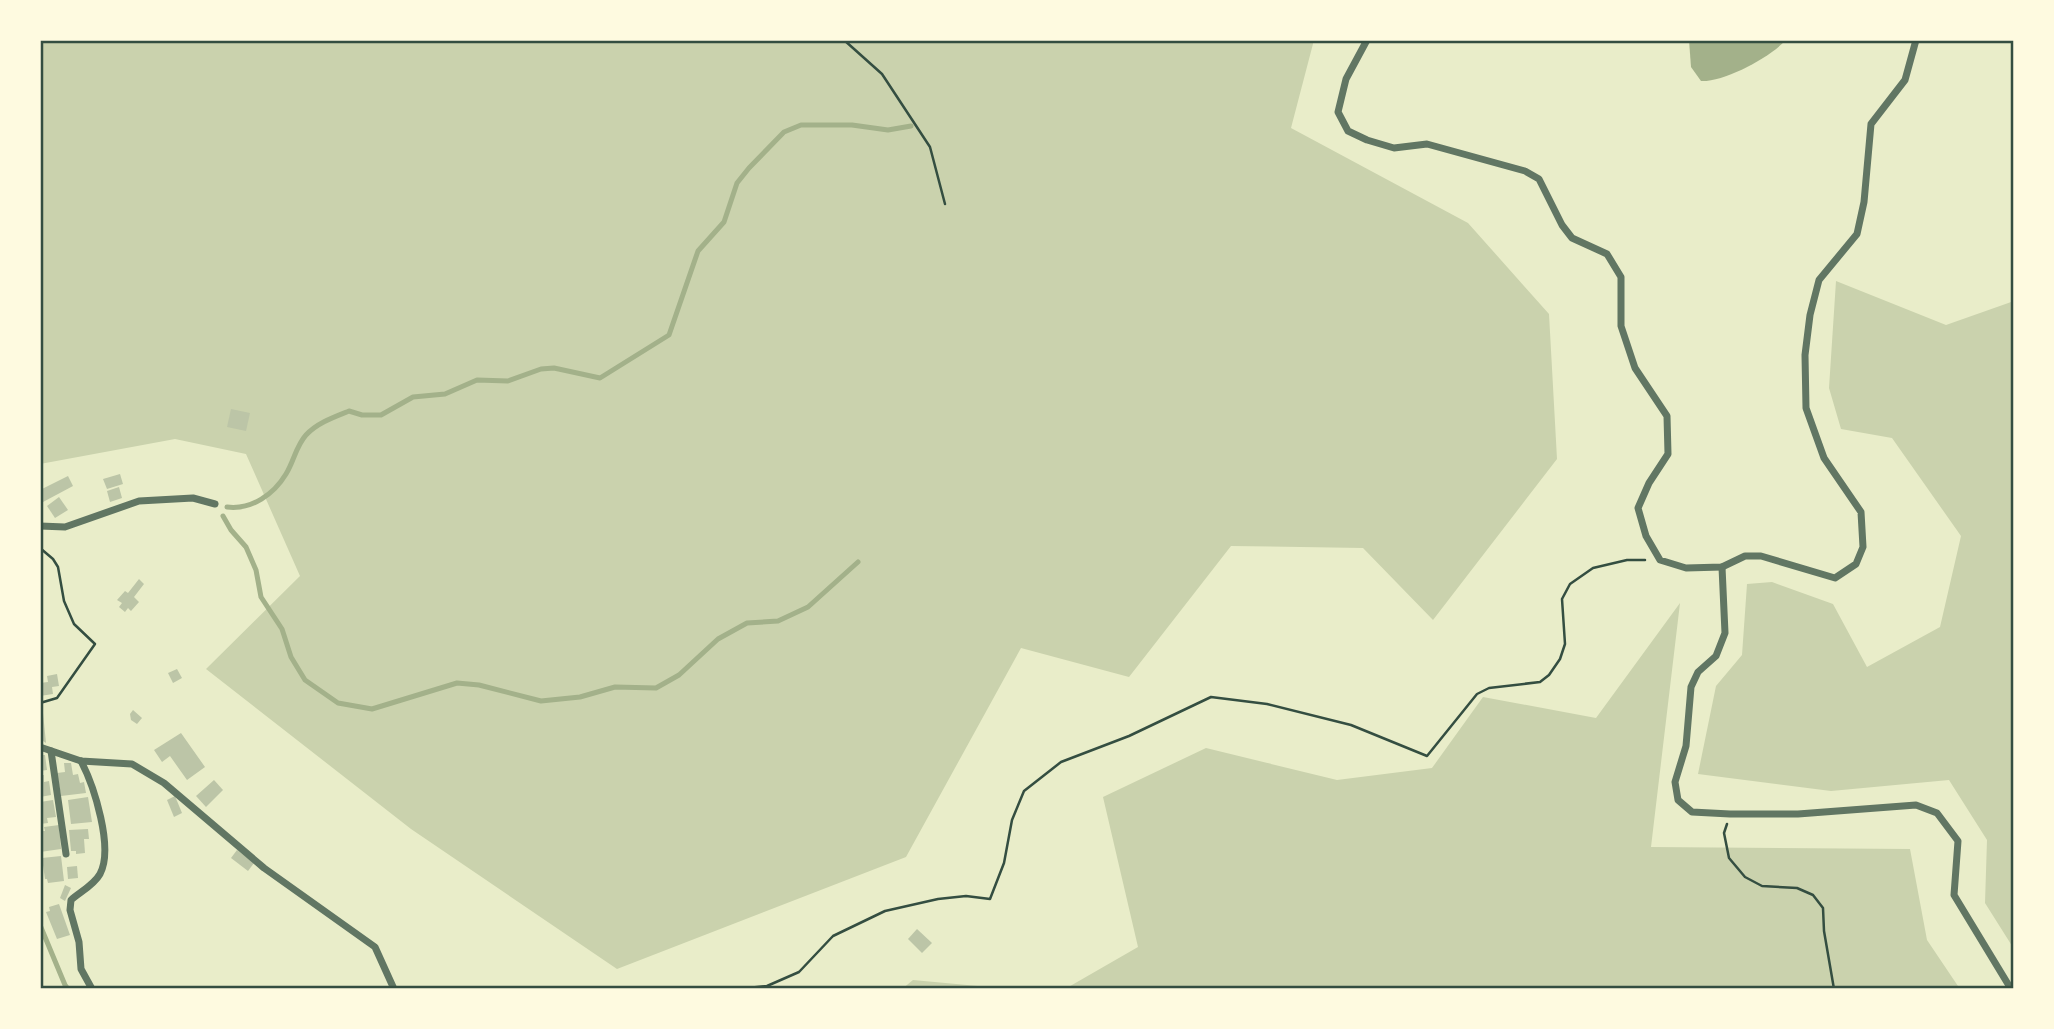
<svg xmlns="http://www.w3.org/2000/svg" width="2054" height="1029" viewBox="0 0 2054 1029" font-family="Karla,sans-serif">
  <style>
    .green { fill: #cad2ad }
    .water { fill: #a3b18a }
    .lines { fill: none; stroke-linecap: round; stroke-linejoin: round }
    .stream { stroke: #a3b18a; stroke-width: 5 }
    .building { fill: #bcc5a7 }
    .path { stroke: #344e41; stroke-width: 2.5 }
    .minor { stroke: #617663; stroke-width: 7 }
    .neatline { fill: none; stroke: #344e41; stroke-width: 2.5 }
  </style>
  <rect width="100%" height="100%" fill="#e9edc9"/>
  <g class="green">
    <path d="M40,40H1314L1291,128L1468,223L1549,314L1557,459L1433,620L1363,548L1231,546L1129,677L1021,648L906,857L617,969L411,829L206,669L300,576L246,454L175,439L40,464Z"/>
    <path d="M1836,281L1946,325L2014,301V949L1985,903L1987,840L1949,780L1831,791L1698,774L1716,686L1742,655L1747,584L1772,582L1833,604L1867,667L1940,627L1961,536L1892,438L1841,429L1829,388Z"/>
    <path d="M1680,603L1651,847L1910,849L1927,940L1960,989H1065L1138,947L1103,797L1206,748L1337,780L1432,768L1483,697L1596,718Z"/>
    <path d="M913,980L1010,989H902Z"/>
  </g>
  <path class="water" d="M1689,40H1786C1769,58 1724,82 1701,81L1691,67Z"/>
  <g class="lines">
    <g class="stream">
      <path d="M227,507C252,510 274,494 286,474C294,461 296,446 306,435C317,423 334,417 349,411L362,415H381L413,397L445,394L477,380L508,381L541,369L554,368L600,378L669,335L698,251L724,222L737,183L749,168L784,132L801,125H852L888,130L911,126"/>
      <path d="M223,516L231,530L246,547L256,570L261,597L282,629L291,657L305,680L338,703L372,709L457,683L479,685L541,701L580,697L615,687L656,688L679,675L718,639L747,623L778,621L808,607L858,562"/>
      <path d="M40,925L65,985L68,989"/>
    </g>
  </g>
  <g class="building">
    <path d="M231,409L250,413L246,431L227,427Z"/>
    <path d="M120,474L123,484L107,489L103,479Z"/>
    <path d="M68,476L73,486L43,502L40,490Z"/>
    <path d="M119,487L122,498L110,502L107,491Z"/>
    <path d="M59,497L68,510L55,518L47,506Z"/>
    <path d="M139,579L144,584L134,597L139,602L131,611L128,608L125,612L119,607L122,603L117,600L125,591L128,593Z"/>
    <path d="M177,669L182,678L173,683L168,673Z"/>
    <path d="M57,674L59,686L52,687L53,694L40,696V683L48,682L47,676Z"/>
    <path d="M42,703L46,743L40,739V704Z"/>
    <path d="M133,710L142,718L137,724L131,720L130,714Z"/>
    <path d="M181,733L205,767L187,780L170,756L162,762L154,750Z"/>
    <path d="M40,755H45L47,770L40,771Z"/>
    <path d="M64,763H71L73,775L78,774L80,783L84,782L86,793L61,796L57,773L65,772Z"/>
    <path d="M40,775H44V782L49,781L51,795L40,797Z"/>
    <path d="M214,780L223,790L206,807L196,796Z"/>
    <path d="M175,796L182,813L174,817L167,800Z"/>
    <path d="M88,797L92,822L71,824L68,800Z"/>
    <path d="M53,800L56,817L47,818L48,823L40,824V802Z"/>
    <path d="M59,825L61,849L40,852V831H45L44,827Z"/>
    <path d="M88,829L89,839H84L85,853L76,854V851H71L69,830Z"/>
    <path d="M237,850L254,863L248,871L231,858Z"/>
    <path d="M61,856L64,881L48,883L47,879H45L42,858Z"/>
    <path d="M77,866L78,878L68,879L67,867Z"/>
    <path d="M65,885L71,888L65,901L60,898Z"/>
    <path d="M59,904L70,935L57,939L46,912L50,911L49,907Z"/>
    <path d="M917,929L932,943L922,953L908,939Z"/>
  </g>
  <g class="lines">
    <g class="path">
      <path d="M844,40L882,74L930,147L945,204"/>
      <path d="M40,548L53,559L58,567L64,601L74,624L95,644L57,698L40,703"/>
      <path d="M1727,824L1724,833L1729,858L1745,877L1762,886L1797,888L1813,895L1823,908L1824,931L1834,989"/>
      <path d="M738,989L767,986L799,972L833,936L885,911L938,899L966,896L990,899L1004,863L1012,820L1024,791L1061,762L1129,736L1211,697L1267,704L1351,725L1427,756L1477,694L1489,688L1540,682L1549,675L1560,659L1565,644L1562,599L1570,584L1593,568L1627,560H1645"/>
    </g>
    <g class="minor">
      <path d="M1367,40L1346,79L1338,112L1348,131L1367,140L1394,148L1427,144L1525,171L1539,179L1562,225L1572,238L1607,254L1621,277V326L1635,368L1667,416L1668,454L1649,483L1638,508L1646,536L1660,560L1686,568L1722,567L1745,556H1761L1835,578L1856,564L1863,547L1861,512L1824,458L1806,408L1805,355L1810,315L1819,280L1857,234L1864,202L1871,124L1905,80L1916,40"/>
      <path d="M40,526L65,527L139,501L193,498L215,504"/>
      <path d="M1722,567L1725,633L1716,656L1698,672L1691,687L1686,746L1675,782L1678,800L1692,812L1730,814H1798L1916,805L1937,813L1958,841L1954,895L2011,989"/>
      <path d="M40,747L81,761L132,764L164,783L264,868L375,947L394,989"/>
      <path d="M51,751L66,854"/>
      <path d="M81,761C94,786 114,848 100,874C94,885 80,892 71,900L70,910L79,942L81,969L92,989"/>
    </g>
  </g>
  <rect width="2054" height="1029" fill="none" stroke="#fefae0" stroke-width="84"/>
  <rect x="42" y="42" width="1970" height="945" class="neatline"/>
</svg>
